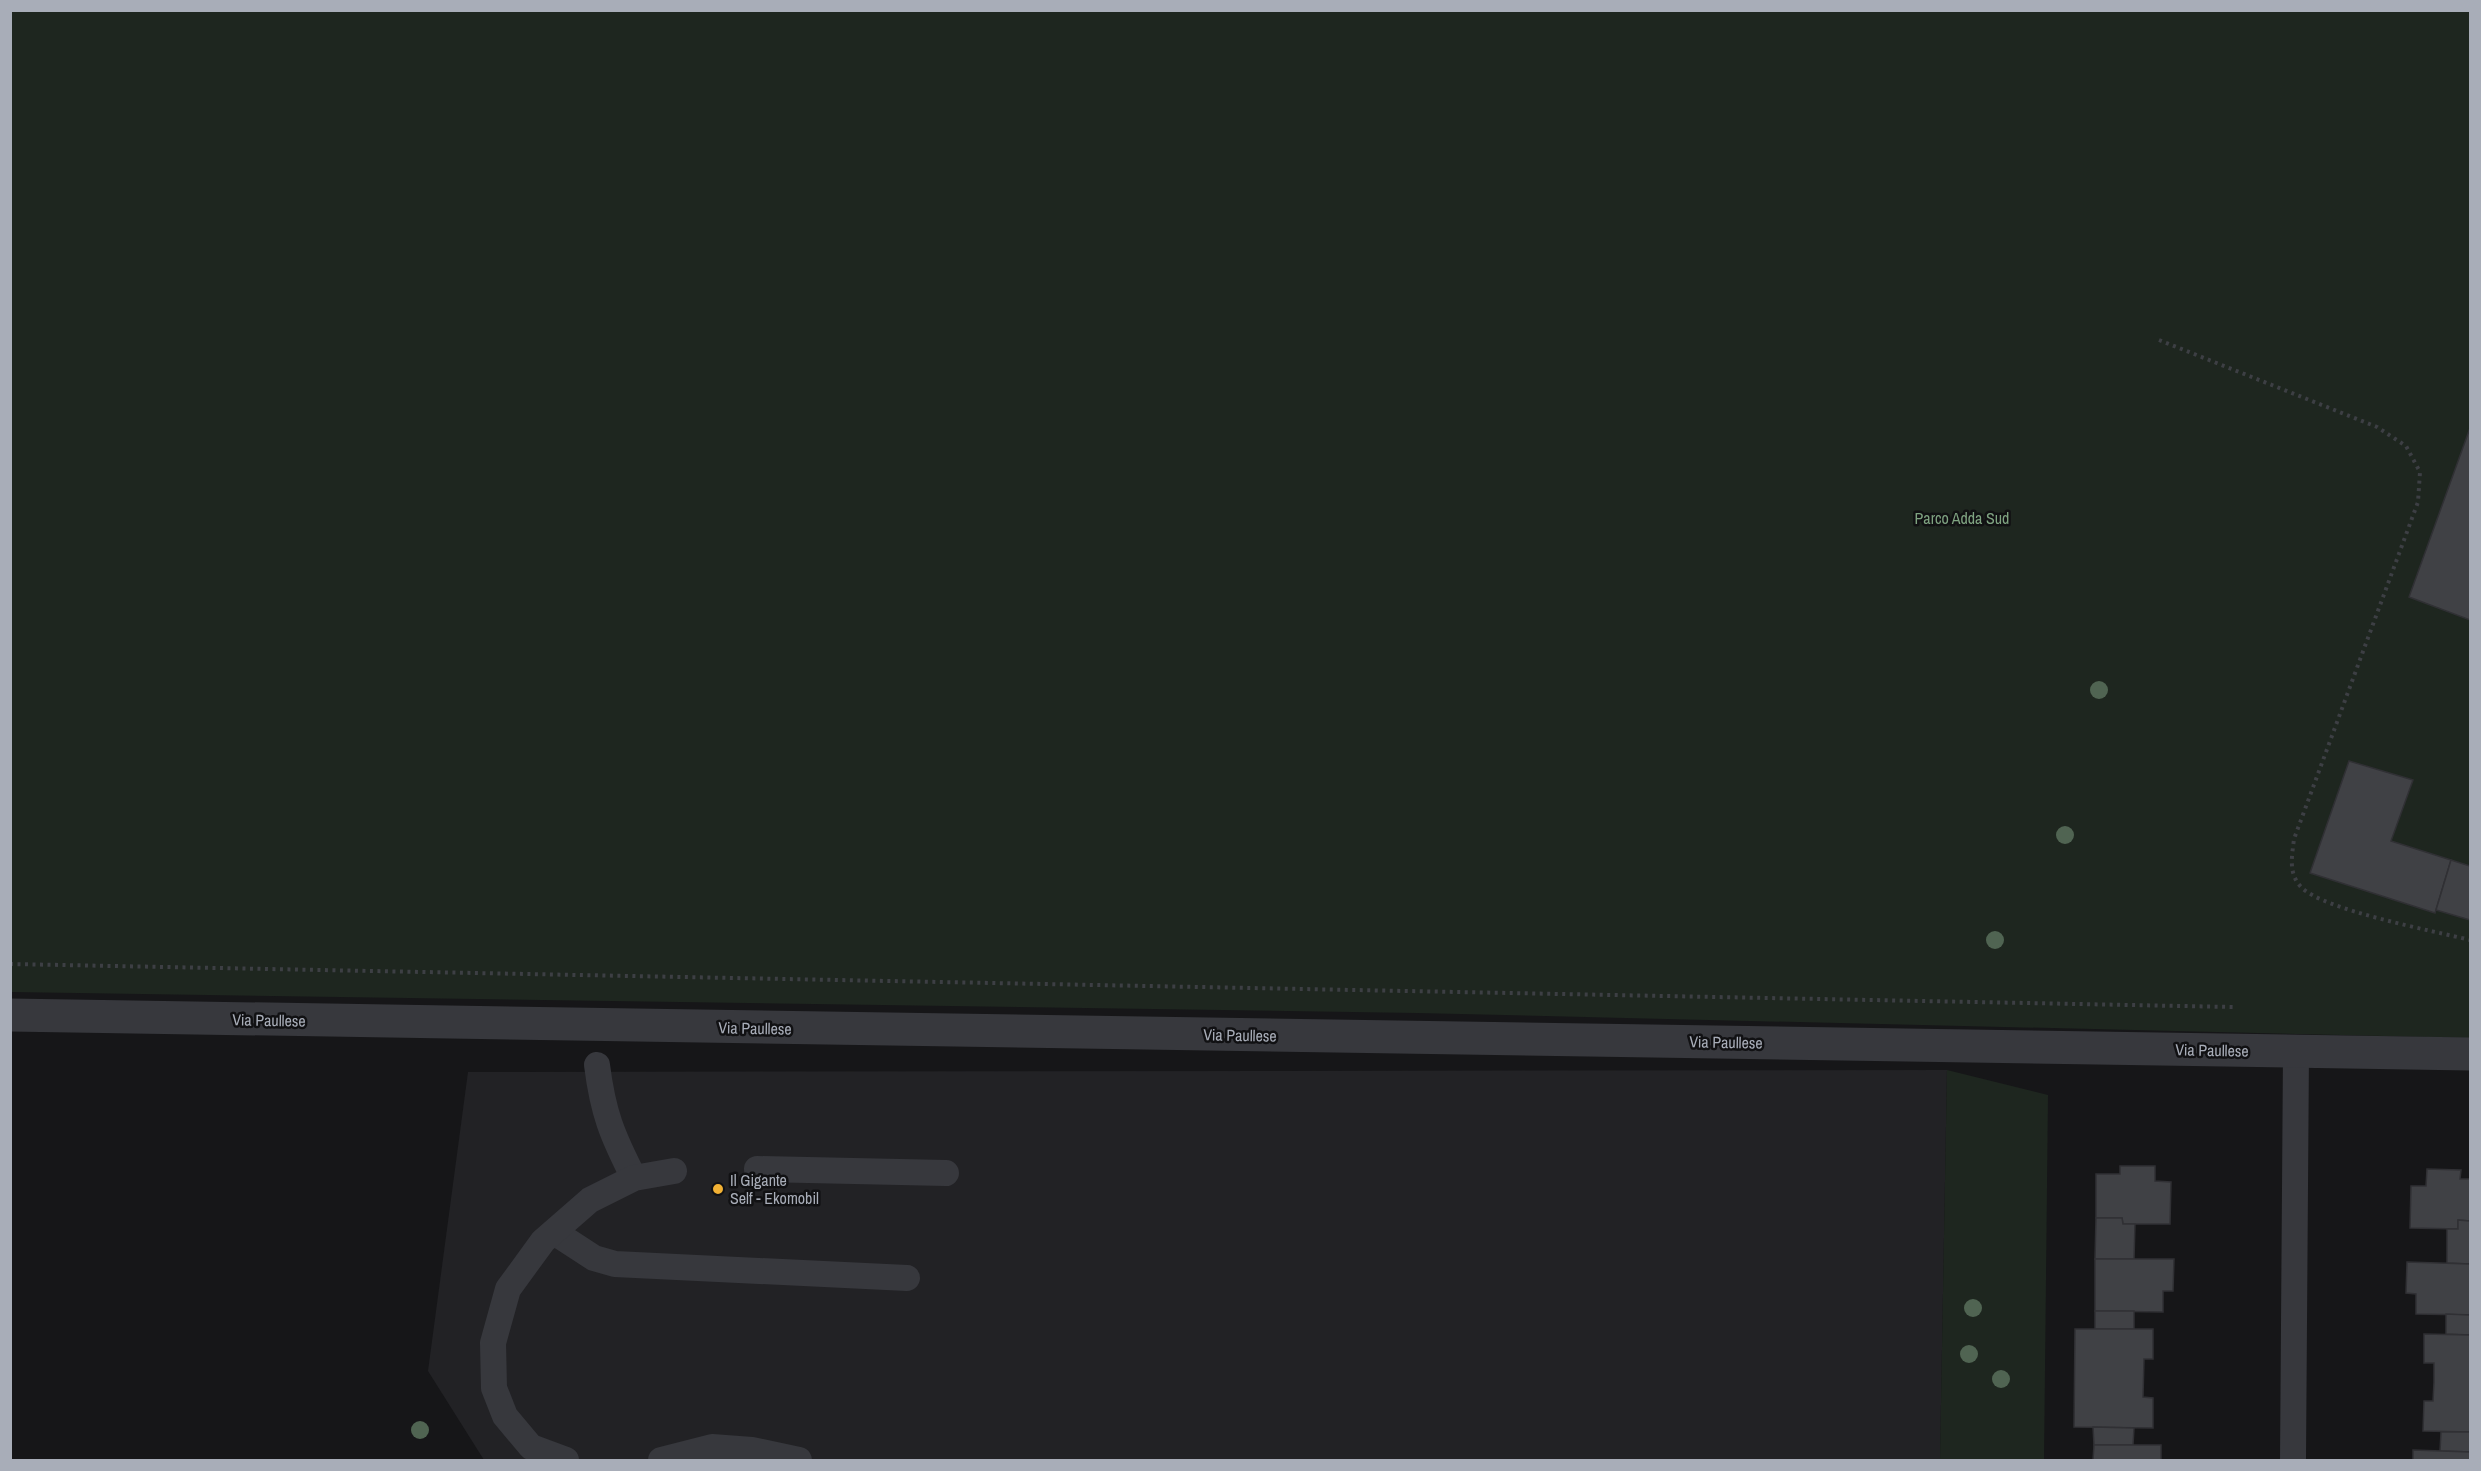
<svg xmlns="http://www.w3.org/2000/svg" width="2481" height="1471" viewBox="0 0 2481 1471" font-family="'Archivo Narrow',sans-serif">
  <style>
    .built { fill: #222225 }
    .green { fill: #1e261f }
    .building { fill: #404145; stroke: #303034; stroke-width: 1.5 }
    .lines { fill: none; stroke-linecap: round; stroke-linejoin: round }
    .path { stroke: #3d3f44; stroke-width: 4; stroke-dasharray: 3 4.5; stroke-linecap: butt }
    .service { stroke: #37383d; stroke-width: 26 }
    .tertiary { stroke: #37383d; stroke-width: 33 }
    .tree { fill: #506452 }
    .poi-dot { fill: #f2b134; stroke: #111113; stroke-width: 2 }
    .labels { text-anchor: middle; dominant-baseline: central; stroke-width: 5; stroke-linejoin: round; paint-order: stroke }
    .park-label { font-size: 16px; fill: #7fa381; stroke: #111113 }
    .street-label { font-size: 16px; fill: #a8adb8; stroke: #111113 }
    .poi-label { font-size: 16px; fill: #a8adb8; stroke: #111113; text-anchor: start }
  </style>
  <rect width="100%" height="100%" fill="#161618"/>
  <path class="built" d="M1947,1070L1940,1460H484L428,1371L468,1072Z"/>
  <g class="green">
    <path d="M10,11H2470V1038L1416,1013L11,992Z"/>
    <path d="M1947,1070L2048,1095L2044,1460H1940Z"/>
  </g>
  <g class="building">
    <path d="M2470,428V620L2409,597Z"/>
    <path d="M2349,761L2413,780L2391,841L2451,860L2435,913L2310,873Z"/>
    <path d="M2451,860L2470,866V920L2436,910Z"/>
    <path d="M2120,1166H2155V1181L2171,1182L2170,1224H2123L2122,1218H2096V1174H2120Z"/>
    <path d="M2427,1169L2461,1170L2460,1179H2470V1221L2458,1220V1229L2410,1228L2411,1186H2426Z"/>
    <path d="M2096,1218H2122L2123,1224H2135L2134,1259H2095Z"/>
    <path d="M2458,1220L2470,1221V1264L2447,1263V1229H2458Z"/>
    <path d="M2095,1259H2174L2173,1291H2163V1312L2095,1311Z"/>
    <path d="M2407,1262L2470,1264V1315L2416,1314V1294L2406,1293Z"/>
    <rect x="2095" y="1311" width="39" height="18"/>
    <path d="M2446,1314L2470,1315V1335L2446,1334Z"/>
    <path d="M2075,1329H2153V1359H2144L2143,1397L2153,1398V1428L2074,1427Z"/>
    <path d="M2424,1334L2470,1335V1432L2423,1431L2424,1401H2433L2434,1382V1363H2424Z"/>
    <path d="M2093,1427L2134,1428L2133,1445H2094Z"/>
    <path d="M2441,1432H2470V1452L2440,1451Z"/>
    <path d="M2094,1445H2161V1460H2093Z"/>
    <path d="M2413,1450L2470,1452V1460H2413Z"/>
  </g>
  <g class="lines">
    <g class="path">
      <path d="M2159,340L2377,427L2406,446L2420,472L2418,502L2294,839C2292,856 2288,873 2301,887C2323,910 2434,931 2470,940"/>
      <path d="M10,964L2233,1007"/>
    </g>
    <g class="service">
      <path d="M597,1065C603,1113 612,1135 634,1178"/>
      <path d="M757,1169L946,1173"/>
      <path d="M554,1232L594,1258L615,1264L907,1278"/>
      <path d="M566,1460L531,1447L505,1416L494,1388L493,1343L508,1289L543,1241L590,1200L634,1178L674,1171"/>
      <path d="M661,1460L712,1447L752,1450L799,1460"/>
      <path d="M2293,1460L2296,1051"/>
    </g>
    <path class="tertiary" d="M10,1015L2470,1054"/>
  </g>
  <g class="tree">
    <circle cx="2099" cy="690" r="9"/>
    <circle cx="2065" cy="835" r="9"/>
    <circle cx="1995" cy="940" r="9"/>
    <circle cx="1973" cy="1308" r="9"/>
    <circle cx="1969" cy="1354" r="9"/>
    <circle cx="2001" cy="1379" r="9"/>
    <circle cx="420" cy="1430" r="9"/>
  </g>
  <circle class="poi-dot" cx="718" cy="1189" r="6"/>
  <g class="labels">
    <g class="park-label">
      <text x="1962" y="518">Parco Adda Sud</text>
    </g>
    <g class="street-label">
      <text transform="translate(269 1020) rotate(1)">Via Paullese</text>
      <text transform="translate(755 1028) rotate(1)">Via Paullese</text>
      <text transform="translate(1240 1035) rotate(1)">Via Paullese</text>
      <text transform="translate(1726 1042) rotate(1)">Via Paullese</text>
      <text transform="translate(2212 1050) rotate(1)">Via Paullese</text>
    </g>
    <g class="poi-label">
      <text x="730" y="1180">Il Gigante<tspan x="730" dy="18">Self - Ekomobil</tspan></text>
    </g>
  </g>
  <rect width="2481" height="1471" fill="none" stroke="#a8adb8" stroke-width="24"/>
</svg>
